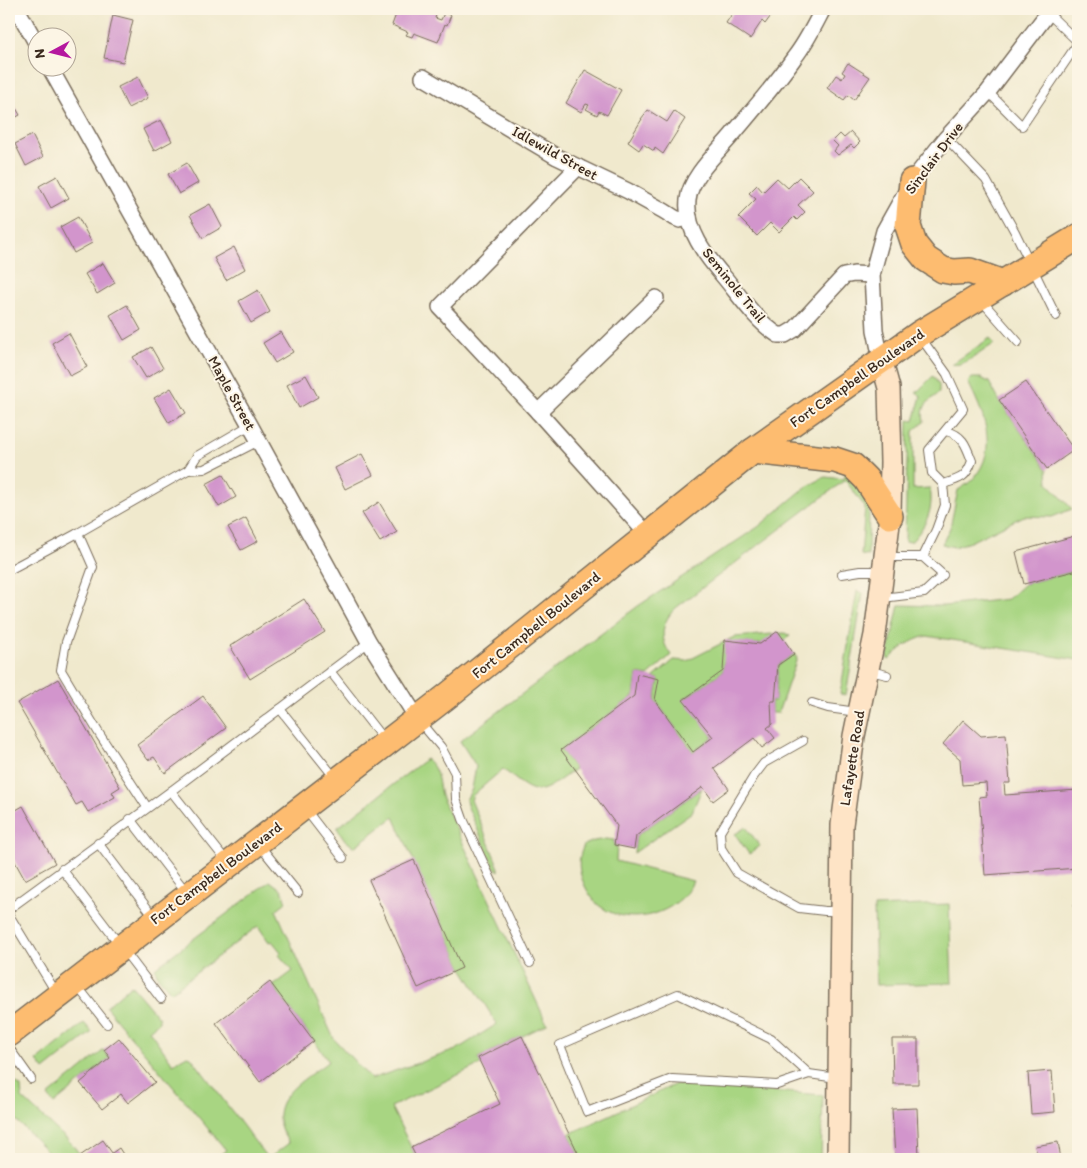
<svg xmlns="http://www.w3.org/2000/svg" width="1087" height="1168" viewBox="0 0 1087 1168" font-family="Itim,sans-serif">
  <style>
    .green { fill: #a8d582; stroke: #728050 }
    .building { fill: #d295cc }
    .lines { fill: none; stroke-linecap: round; stroke-linejoin: round }
    .service-casing { stroke: #7a6d5b; stroke-width: 10 }
    .minor-casing { stroke: #7a6d5b; stroke-width: 18 }
    .secondary-casing { stroke: #7a6d5b; stroke-width: 24 }
    .trunk-casing { stroke: #7a6d5b; stroke-width: 28 }
    .service { stroke: #fff; stroke-width: 8 }
    .minor { stroke: #fff; stroke-width: 15 }
    .secondary { stroke: #fee4c6; stroke-width: 21 }
    .trunk { stroke: #fdbc70; stroke-width: 25 }
    .labels { text-anchor: middle; dominant-baseline: central; stroke-width: 4; stroke-linejoin: round; paint-order: stroke }
    .street-label { font-size: 15px; fill: #3b2a1e; stroke: #fcf5e5 }
  </style>
  <rect width="100%" height="100%" fill="#fcf5e5"/>
  <filter id="ink" filterUnits="userSpaceOnUse"><feTurbulence type="fractalNoise" baseFrequency=".02" numOctaves="2"/><feDisplacementMap in="SourceGraphic" scale="10" xChannelSelector="R" yChannelSelector="G"/><feConvolveMatrix kernelMatrix="1 2 1 2 8 2 1 2 1" color-interpolation-filters="sRGB"/></filter>
  <filter id="wash" filterUnits="userSpaceOnUse"><feTurbulence type="fractalNoise" baseFrequency=".0096" numOctaves="4" result="noise"/><feDisplacementMap in="SourceGraphic" scale="20" xChannelSelector="R" yChannelSelector="G"/><feGaussianBlur stdDeviation="1.12" result="paint"/><feColorMatrix in="noise" values="0 0 0 0 0 0 0 0 0 0 0 0 0 0 0 0 0 1.4 0 .05"/><feComposite in="paint" operator="in"/></filter>
  <g filter="url(#wash)">
    <rect width="100%" height="100%" fill="#f0e9cd"/>
    <g class="green">
      <path d="M990,338L994,344C983,350 963,368 952,364Z"/>
      <path d="M933,376L939,385V393C927,403 921,405 924,422L913,431V489L930,488C934,510 926,526 911,542L905,541L908,420L914,421L921,396L916,393Z"/>
      <path d="M972,378H981L989,382L999,400L1047,469L1048,483L1072,509L1052,517L1024,516L970,542L954,547L942,544L950,528L958,490C963,487 969,483 973,479C1000,449 983,412 968,382Z"/>
      <path d="M846,472L868,496L869,509L868,556L861,555L865,507L845,480L677,607C662,620 658,638 671,655L648,676L637,674L634,696L561,750L575,769C538,796 539,799 503,769L473,795L471,800L499,868V871L494,867L467,805L466,800L472,789L476,766L460,741L638,606L758,527L806,487L825,477L844,479Z"/>
      <path d="M1078,570V595L1074,598L1078,602V660L927,636C910,640 901,648 889,660L887,658L899,605L944,606L1008,599L1024,584Z"/>
      <path d="M857,591L863,593L846,695L840,694Z"/>
      <path d="M785,633L790,636L784,640L778,636L760,644L727,642L723,671L684,699L713,737L693,752L655,700L659,679L653,678L674,660L687,661L734,637Z"/>
      <path d="M794,654L797,658L778,713H771V701H775L778,665Z"/>
      <path d="M426,759C439,768 438,783 441,796L547,1024L478,1058L481,1064L391,1107L417,1159H215L226,1150L106,1007L131,985L159,1018V1022L149,1030L173,1064L187,1056L191,1057L268,1159L289,1143C260,1102 300,1083 329,1061L273,986L293,971L279,955L281,952L272,941L269,942L258,926L171,992L158,977L155,968L270,881L282,890L286,902L276,910L334,1039L371,1079L456,1050L497,1024L462,968L394,817L354,847L345,840L337,828Z"/>
      <path d="M702,788L692,812L634,853L636,836Z"/>
      <path d="M746,827L760,846L749,854L735,834Z"/>
      <path d="M606,839L614,840V845L617,846L616,861L693,881C680,914 630,928 601,907C594,902 589,894 585,886C578,871 577,860 584,845L594,841Z"/>
      <path d="M949,904L952,983L876,985L874,907Z"/>
      <path d="M84,1023L92,1032L44,1070L37,1061Z"/>
      <path d="M104,1050L110,1058L54,1104L48,1096Z"/>
      <path d="M12,1080L21,1087L22,1098L72,1144L81,1156L76,1159H55L11,1115L9,1110V1082Z"/>
      <path d="M676,1084L823,1095L821,1159H581L569,1134Z"/>
    </g>
    <g id="blocks">
      <g class="building">
        <path d="M398,9H436L438,10L435,18L441,20L444,13L451,15L447,25L445,24L438,42L414,33L412,37L406,35L408,32L392,25Z"/>
        <path d="M730,9H776L765,24L762,21L750,39L726,23L734,11Z"/>
        <path d="M113,15L133,20L123,62L104,58Z"/>
        <path d="M848,63L870,77L854,100L848,95L844,100L827,88L836,75L842,79L845,74L842,72Z"/>
        <path d="M585,70L621,90L607,115L599,111L597,115L586,109L589,105L586,104L581,112L566,103Z"/>
        <path d="M138,77L148,98L128,108L118,87Z"/>
        <path d="M9,96L20,115L9,121Z"/>
        <path d="M648,110L667,122L674,111L685,119L663,154L655,148L654,151L643,144L639,150L628,142L642,119H641Z"/>
        <path d="M161,120L172,141L154,151L143,129Z"/>
        <path d="M851,132L860,142L854,148L851,145L838,155L834,151L838,146L833,141L840,134L844,138Z"/>
        <path d="M32,135L43,157L26,166L15,144Z"/>
        <path d="M187,163L198,183L179,194L168,174Z"/>
        <path d="M57,176L69,198L51,208L39,186Z"/>
        <path d="M799,177L813,191L798,205L805,212L797,220L794,217L779,232L770,223L757,236L738,217L756,199L749,193L757,185L763,192L777,178L788,188Z"/>
        <path d="M210,204L222,227L203,238L190,215Z"/>
        <path d="M78,217L92,243L74,253L60,227Z"/>
        <path d="M234,247L245,269L226,280L214,258Z"/>
        <path d="M103,263L115,283L97,294L85,274Z"/>
        <path d="M258,290L270,312L251,323L239,301Z"/>
        <path d="M127,305L141,330L124,340L110,315Z"/>
        <path d="M281,332L293,352L275,363L263,343Z"/>
        <path d="M69,333L87,367L70,376L52,343Z"/>
        <path d="M151,347L163,368L146,378L133,357Z"/>
        <path d="M306,375L318,397L299,408L287,385Z"/>
        <path d="M1026,382L1074,450L1047,469L999,400Z"/>
        <path d="M171,388L186,413L169,423L154,398Z"/>
        <path d="M362,454L373,475L345,489L335,468Z"/>
        <path d="M223,475L236,497L219,507L206,484Z"/>
        <path d="M379,502L397,532L380,542L362,513Z"/>
        <path d="M246,518L258,541L241,550L228,527Z"/>
        <path d="M1078,535V570L1024,584L1016,552Z"/>
        <path d="M304,599L325,632L250,679L230,646Z"/>
        <path d="M778,631L794,654L778,665L775,701H771L772,724L767,728L775,738L762,748L754,738L714,768L729,789L713,801L703,787L636,836L634,849L614,845L617,826L561,750L634,696L637,674L659,679L655,700L693,752L713,737L683,700L723,671L725,640L760,644Z"/>
        <path d="M58,679L120,787L112,792L115,797L88,812L82,802L76,805L17,703Z"/>
        <path d="M203,696L226,728L165,773L154,757L148,760L137,745Z"/>
        <path d="M963,720L981,736L1006,734L1010,783H1004L1005,795L1078,790V868L985,875L979,797L987,796L986,783L962,785L960,759L943,744Z"/>
        <path d="M23,806L55,863L25,880L9,851V814Z"/>
        <path d="M414,860L462,968L418,988L369,880Z"/>
        <path d="M1074,904H1078V933H1077Z"/>
        <path d="M270,982L314,1041L260,1082L216,1023Z"/>
        <path d="M522,1036L581,1159H417L411,1147L500,1104L478,1058Z"/>
        <path d="M119,1038L155,1082L128,1103L121,1094L102,1109L80,1083L110,1058L104,1050Z"/>
        <path d="M892,1039H918V1084H893Z"/>
        <path d="M1052,1071L1055,1112L1031,1114L1028,1073Z"/>
        <path d="M917,1108L919,1156L895,1157L892,1109Z"/>
        <path d="M103,1140L112,1153L119,1148L126,1159H82L80,1156Z"/>
        <path d="M1058,1142L1061,1159H1038L1035,1146Z"/>
      </g>
    </g>
  </g>
  <g filter="url(#ink)">
    <use href="#blocks" fill-opacity="0" stroke="#7a6d5b" stroke-width="1"/>
    <g class="lines">
      <defs>
        <g id="service">
          <path d="M1048,13L1078,42"/>
          <path d="M988,92L1022,126L1078,43"/>
          <path d="M946,138L986,180L1015,232L1056,316"/>
          <path d="M981,300L1018,342"/>
          <path d="M921,338L947,374L963,409L929,450L932,473L943,484L945,505L936,530L923,557"/>
          <path d="M250,425L197,456L188,470L204,469L259,441"/>
          <path d="M943,484C960,479 966,478 972,461C966,445 963,435 946,431"/>
          <path d="M78,533L93,567L66,642L61,670L100,735L147,807"/>
          <path d="M9,570L78,533L188,470"/>
          <path d="M842,574L860,571H882"/>
          <path d="M882,598L924,593L943,575L923,557H886"/>
          <path d="M330,671L384,740"/>
          <path d="M870,671L887,675"/>
          <path d="M812,703L828,708L857,712"/>
          <path d="M280,709L335,778"/>
          <path d="M420,722L441,747L455,773L456,799L463,819L530,963"/>
          <path d="M803,741L764,763L754,776L720,832L721,848L737,873L799,908L825,911H839"/>
          <path d="M306,810L343,858"/>
          <path d="M130,819L187,893"/>
          <path d="M98,843L154,917"/>
          <path d="M260,846L298,893"/>
          <path d="M228,863L171,791L369,642"/>
          <path d="M62,869L161,999"/>
          <path d="M9,909L171,791"/>
          <path d="M9,915L57,994"/>
          <path d="M78,987L107,1024"/>
          <path d="M9,1048L31,1079"/>
          <path d="M809,1074L777,1085L672,1079L587,1112L560,1045L678,994L771,1039L809,1074L837,1078"/>
        </g>
        <g id="minor">
          <path d="M17,9L38,46"/>
          <path d="M823,9C814,26 806,43 794,58C775,85 753,110 732,135C718,152 690,177 688,200C685,229 706,256 724,277C740,296 756,321 778,335H785L795,329L844,276L854,274L872,275"/>
          <path d="M50,68L250,425L369,642L417,718"/>
          <path d="M423,77L557,157L628,191L664,211L675,218L680,220L689,217"/>
          <path d="M578,167L440,307L538,412L648,535"/>
          <path d="M881,359L875,330L872,275L884,231L912,181L946,138L988,92L1051,9"/>
          <path d="M538,412L656,298"/>
        </g>
        <path id="secondary" d="M838,1159L842,825L854,736L875,635L890,516L891,462L889,388L881,359"/>
        <g id="trunk">
          <path d="M912,181L908,226L914,244L926,259L943,270L954,272L970,271L1003,283"/>
          <path d="M753,451L835,460L853,466L866,479L890,516"/>
          <path d="M9,1034L446,697L753,451L919,334L1078,237"/>
        </g>
      </defs>
      <use href="#service" class="service-casing"/>
      <use href="#minor" class="minor-casing"/>
      <use href="#secondary" class="secondary-casing"/>
      <use href="#trunk" class="trunk-casing"/>
      <use href="#service" class="service"/>
      <use href="#minor" class="minor"/>
      <use href="#secondary" class="secondary"/>
      <use href="#trunk" class="trunk"/>
    </g>
  </g>
  <g class="labels">
    <g class="street-label">
      <text transform="translate(555 153) rotate(29)">Idlewild Street</text>
      <text transform="translate(934 158) rotate(-53)">Sinclair Drive</text>
      <text transform="translate(734 285) rotate(51)">Seminole Trail</text>
      <text transform="translate(857 378) rotate(-35)">Fort Campbell Boulevard</text>
      <text transform="translate(232 393) rotate(61)">Maple Street</text>
      <text transform="translate(536 625) rotate(-39)">Fort Campbell Boulevard</text>
      <text transform="translate(852 758) rotate(-81)">Lafayette Road</text>
      <text transform="translate(216 873) rotate(-37)">Fort Campbell Boulevard</text>
    </g>
  </g>
  <rect width="1087" height="1168" fill="none" stroke="#fcf5e5" stroke-width="30"/>
  <g transform="translate(52 52) rotate(263)"><circle r="24" fill="#fcf5e5" stroke="#afa495"/>
  <path d="M0-4L9 19L0 12L-9 19Z" fill="#b5179e"/>
  <text y="-8" font-size="14" font-weight="bold" text-anchor="middle" fill="#3b2a1e">N</text>
  </g>
</svg>
